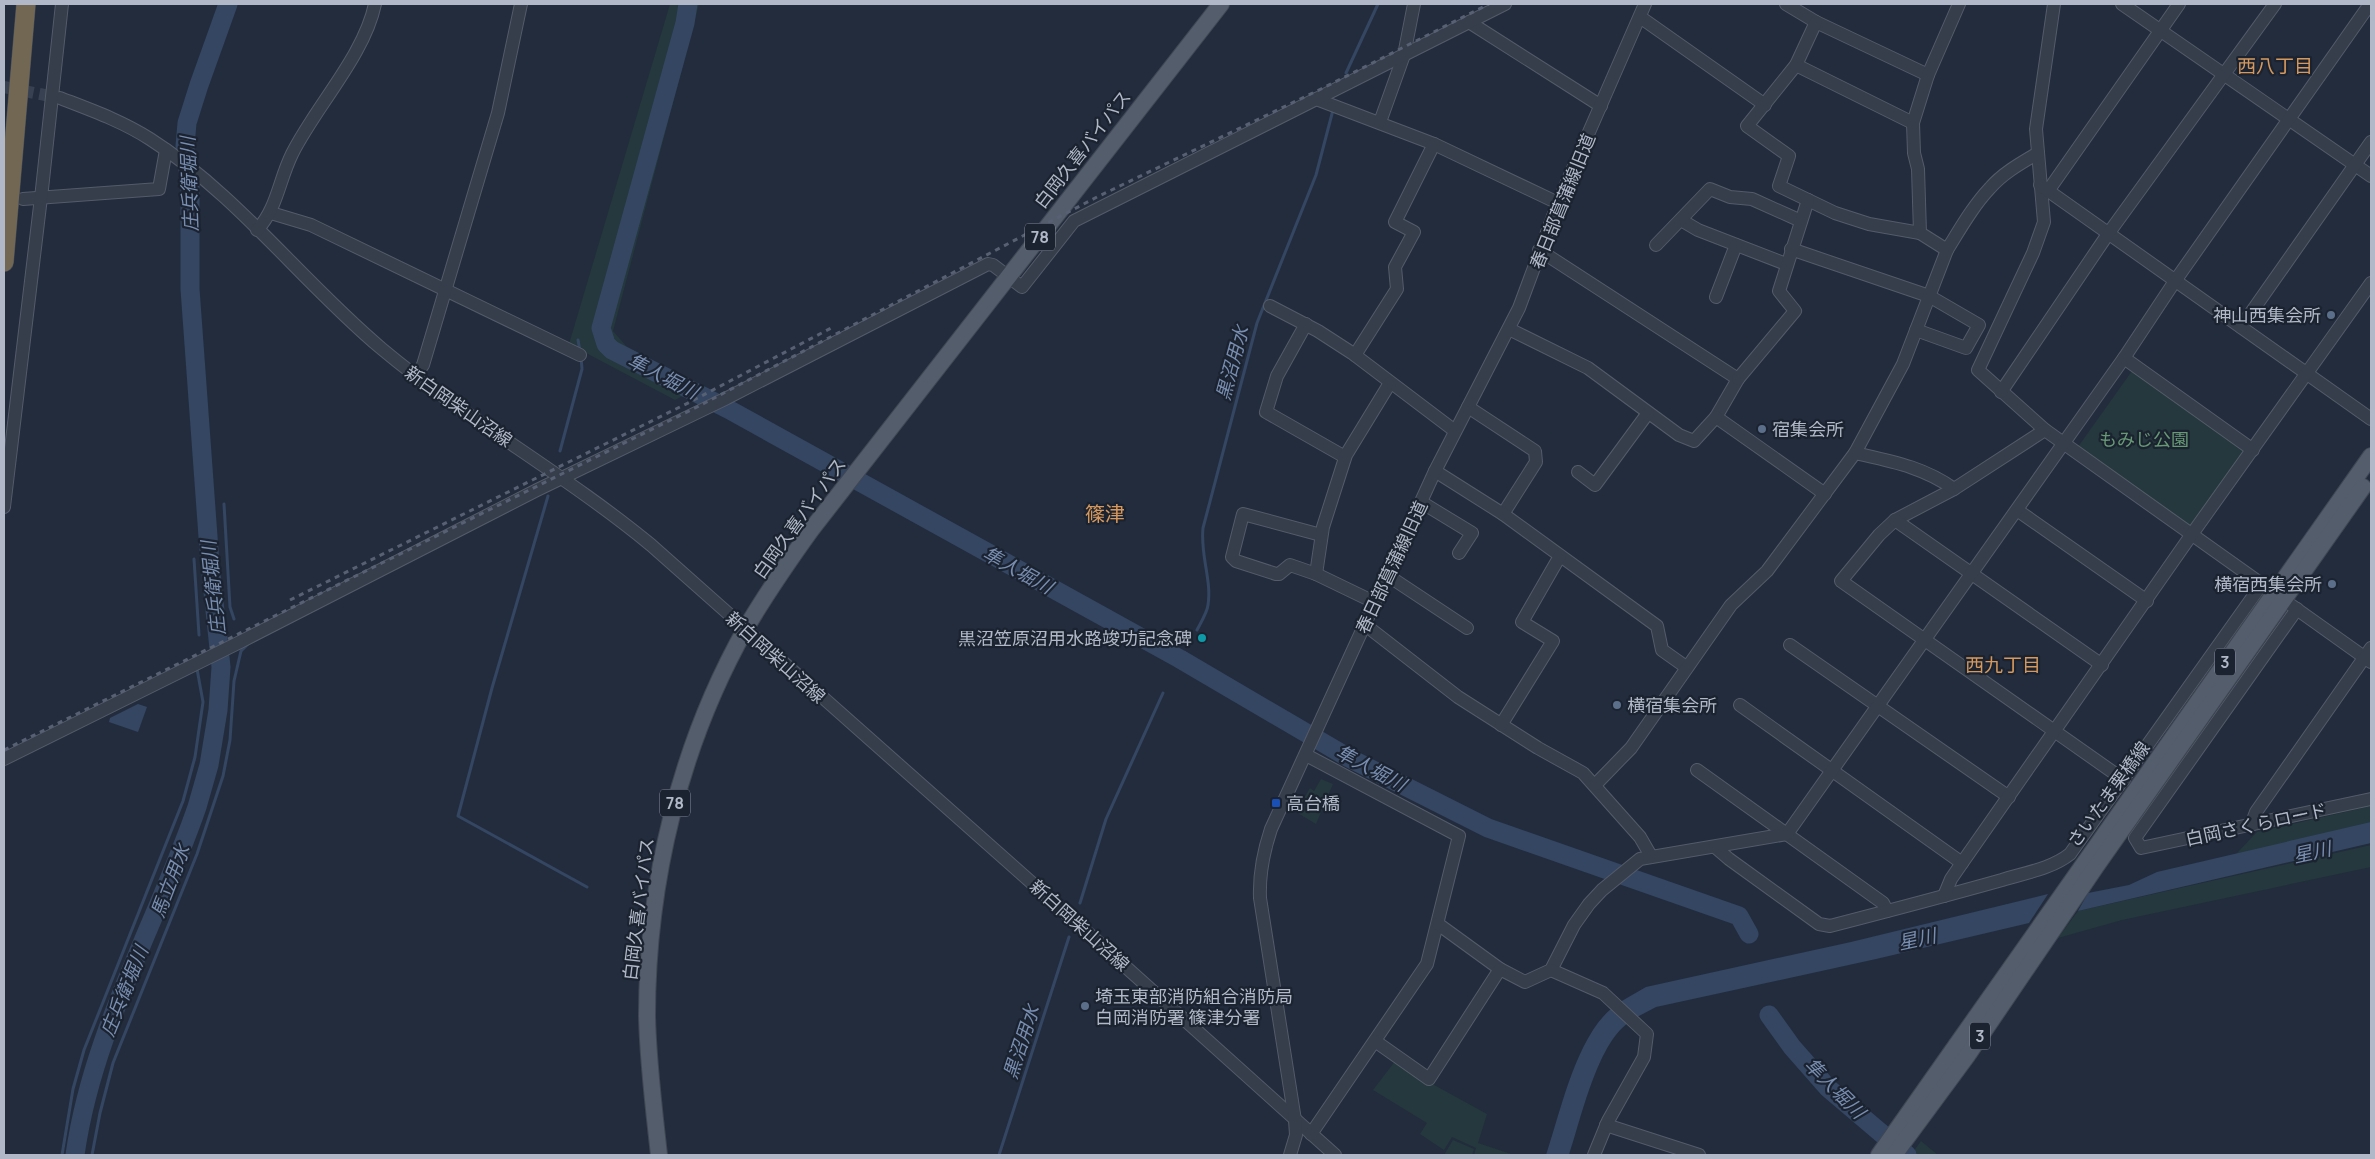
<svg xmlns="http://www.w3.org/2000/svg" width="2375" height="1159" viewBox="0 0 2375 1159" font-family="Manrope,'Noto Sans JP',sans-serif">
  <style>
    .green { fill: #24383d }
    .water { fill: #354663 }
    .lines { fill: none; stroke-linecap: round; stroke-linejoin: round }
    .stream { stroke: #354663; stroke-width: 3 }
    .river { stroke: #354663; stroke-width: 19 }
    .minor-tunnel { stroke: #374151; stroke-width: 12; stroke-dasharray: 12 6; stroke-linecap: butt }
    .minor-casing { stroke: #545b69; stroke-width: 14 }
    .major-casing { stroke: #3f4754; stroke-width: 18 }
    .highway-casing { stroke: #414856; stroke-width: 20 }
    .minor { stroke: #363e4c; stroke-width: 12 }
    .major { stroke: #545d6c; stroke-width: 16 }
    .highway { stroke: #726753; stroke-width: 19 }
    .rail { stroke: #586173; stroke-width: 3; stroke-dasharray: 5 5; stroke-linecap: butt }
    .service-dot { fill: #5c6f8a; stroke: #1b2330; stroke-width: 2 }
    .culture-dot { fill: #0f9aa8; stroke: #1b2330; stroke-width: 2 }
    .transit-dot { fill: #1a4fb4; stroke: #1b2330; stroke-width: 2 }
    .labels { text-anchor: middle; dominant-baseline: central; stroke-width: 4.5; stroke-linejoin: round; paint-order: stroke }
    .shield { fill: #1b2330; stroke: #848b9a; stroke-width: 1 }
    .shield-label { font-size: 16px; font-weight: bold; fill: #b1b8c7 }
    .street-label { font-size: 18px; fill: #b1b8c7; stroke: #1b2330 }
    .poi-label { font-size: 18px; fill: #b1b8c7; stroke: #1b2330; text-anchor: start }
    .park-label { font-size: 18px; fill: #679975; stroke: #1b2330 }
    .neighbourhood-label { font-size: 19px; fill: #d6985d; stroke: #1b2330 }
    .water-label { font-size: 19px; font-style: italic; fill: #788db0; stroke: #1b2330 }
    .quarter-label { font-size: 20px; fill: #d6985d; stroke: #1b2330 }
  </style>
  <rect width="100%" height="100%" fill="#222c3c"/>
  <g class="green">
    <path d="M670,4H699L613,331L627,347L702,386L675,400L569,344Z"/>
    <path d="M2132,371L2243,450L2192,529L2075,451Z"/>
    <path d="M1321,779L1333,784L1316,824L1296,812L1310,788L1314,791Z"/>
    <path d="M2371,806V824L2235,855L2257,832Z"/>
    <path d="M2371,845V867L2122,920L2058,938L2078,911Z"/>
    <path d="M1396,1060L1427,1081L1487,1114L1478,1143L1514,1155H1474L1476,1148L1452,1137L1444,1150L1420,1134L1427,1123L1373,1090Z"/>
    <path d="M1453,1140L1474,1149L1472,1155H1444Z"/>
    <path d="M1921,1141L1938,1155H1917L1913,1152Z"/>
  </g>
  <g class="water">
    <path d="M138,704L147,707L138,732L109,722L110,718Z"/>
    <path d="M2371,822V843L2078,911L2088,893L2129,885L2157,872Z"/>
    <path d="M2048,894L2029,923L1876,959L1656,1007L1637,1017L1620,1002L1646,987L1851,942Z"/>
    <path d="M1612,1008L1628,1023C1597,1045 1581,1119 1569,1155H1546C1561,1110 1576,1038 1612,1008Z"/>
  </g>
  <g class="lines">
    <g class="stream">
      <path d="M1346,73L1378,4"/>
      <path d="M578,340L580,351"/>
      <path d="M560,451L582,369L581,357"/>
      <path d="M548,496L492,688L458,816L587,887"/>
      <path d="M224,504L230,607L234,619"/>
      <path d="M194,559L199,635"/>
      <path d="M1197,630C1201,622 1207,613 1208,605C1212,580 1200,555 1203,528L1257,323L1316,175L1333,110"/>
      <path d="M1080,903L1106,819L1163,693"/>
      <path d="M62,1155L73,1089L84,1050L183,801L195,757L203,702L197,669"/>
      <path d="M92,1155L100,1113L113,1063L197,854L223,776L230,740L234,681L241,651L248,644"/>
      <path d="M999,1155L1069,937"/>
    </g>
    <g class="river">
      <path d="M688,4L685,23L601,328L606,344L612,350L728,409L1180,659L1349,758L1488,828L1739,916L1749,934"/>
      <path d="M1769,1015L1792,1047L1828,1088L1907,1155"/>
      <path d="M75,1155C92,1032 157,923 197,807L209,765L218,710L221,667L210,564L190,289V187L185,146L187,123L199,85L228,4"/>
    </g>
    <path class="minor-tunnel" d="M4,87L60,98"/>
    <defs>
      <g id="minor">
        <path d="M1786,4L1816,22L1928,75"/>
        <path d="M2054,4L2036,129L2044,222L2033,253L1978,370L2045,430L2371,662"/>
        <path d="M2122,4L2371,176"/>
        <path d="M1640,17L1765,105"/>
        <path d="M1469,22L1601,106"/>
        <path d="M1816,22L1796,65L1747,126L1789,156L1779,186L1835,213L1869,224L1920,233"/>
        <path d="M1796,65L1913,123"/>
        <path d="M60,98C91,110 122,121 150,139C238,195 302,282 382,349C467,420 565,474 651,545L1068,915L1335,1155"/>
        <path d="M1316,99L1434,144L1558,203"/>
        <path d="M1380,122L1404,55L1414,4"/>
        <path d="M2040,185L2371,419"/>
        <path d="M2048,191L2179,4"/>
        <path d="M23,199L159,189L166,150"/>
        <path d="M271,213L311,225L580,355"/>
        <path d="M1681,220L1698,230L1786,264"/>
        <path d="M257,230C277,209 279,180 292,154C316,106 364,56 375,4"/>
        <path d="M1656,245L1710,189L1730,197L1752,199L1801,221"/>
        <path d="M1791,249L1929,296L1979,325L1966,348L1916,330"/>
        <path d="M1539,250L1738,379L1716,417L1825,494"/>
        <path d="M1947,250C1960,229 1973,206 1990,188C2003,173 2021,163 2038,153"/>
        <path d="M1716,297L1736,245"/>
        <path d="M1270,306L1318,331L1352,353L1455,431"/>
        <path d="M1306,324L1277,376L1266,412L1345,457"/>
        <path d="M2241,327L2371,142"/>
        <path d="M1509,329L1588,368L1679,435L1694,441L1716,417"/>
        <path d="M1355,355L1397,289L1395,267L1414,232L1395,222L1434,144"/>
        <path d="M2124,358L2253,450"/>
        <path d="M415,376L423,365L498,113L521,4"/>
        <path d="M1738,379L1795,311L1779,291L1808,200"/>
        <path d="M2001,392L2108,234L2275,4"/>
        <path d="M1468,407L1535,451L1536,462L1503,514"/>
        <path d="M2045,430L1954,489L1895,520L1879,535L1841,581L2124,780"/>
        <path d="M1855,453L1903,364L1947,250L1920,233L1918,169L1914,153L1913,123L1928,75L1959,4"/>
        <path d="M1435,471L1503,514L1657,626L1662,650L1686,667"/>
        <path d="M1578,472L1595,485L1648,413"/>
        <path d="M1421,502L1472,533L1459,553"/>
        <path d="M4,507L42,189L62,4"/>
        <path d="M2017,510L2147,601"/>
        <path d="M1895,520L2102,665"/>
        <path d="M1321,535L1243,514L1232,557L1236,561L1276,574H1279L1290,565L1316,574L1374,602"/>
        <path d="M1316,574L1323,527L1346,455L1390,383"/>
        <path d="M1387,575L1467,628"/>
        <path d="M2297,609L2135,838L2141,848L2371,799"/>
        <path d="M1364,624L1458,697L1538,748L1583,773L1640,837L1651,856"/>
        <path d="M1790,645L2009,797"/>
        <path d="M1740,705L1962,863"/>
        <path d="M1501,725L1553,641L1522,622L1560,556"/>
        <path d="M1306,755L1459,836L1427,964L1311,1134"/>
        <path d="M4,759L240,642L537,490L727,398L988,264L993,265L1022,287L1074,221L1505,4"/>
        <path d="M1697,770L1883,903L1887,911"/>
        <path d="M1595,785L1631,748L1731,605L1767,571L1855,453C1890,461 1924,467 1954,489"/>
        <path d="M2251,825L2256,812L2371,648"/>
        <path d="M1715,847L1729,859L1819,924L1830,926C1888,911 1945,896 2002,880C2024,873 2051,869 2070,854L2262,584"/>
        <path d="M1944,896L1951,879L1962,863L2192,534L2371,283"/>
        <path d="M1438,924L1500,969L1525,982L1551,970L1574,925L1589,904L1602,890L1640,859L1787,834L2124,358L2175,281L2370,4"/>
        <path d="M1551,970L1603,993L1647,1034L1644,1057L1608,1121L1594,1155"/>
        <path d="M1375,1041L1429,1079L1500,969"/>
        <path d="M1606,1125L1699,1155"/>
        <path d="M1290,1155L1296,1135L1295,1120L1260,898C1259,874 1263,853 1271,829L1435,471L1519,308L1558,203L1645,4"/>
      </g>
      <g id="major">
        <path d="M659,1155C654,1109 648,1063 647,1016C647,882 680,745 746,628C766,594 788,562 811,530L1221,4"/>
        <path d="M1879,1155L2371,456"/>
        <path d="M1894,1155L1967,1056L2097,865L2363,487"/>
      </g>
      <path id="highway" d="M4,262L26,4"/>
    </defs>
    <use href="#minor" class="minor-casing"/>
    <use href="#major" class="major-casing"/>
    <use href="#highway" class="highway-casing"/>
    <use href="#minor" class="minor"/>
    <use href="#major" class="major"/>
    <use href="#highway" class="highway"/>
    <g class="rail">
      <path d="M290,600L690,402L835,326"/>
      <path d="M4,750L697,407L1097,197L1321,89L1489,4"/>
    </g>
  </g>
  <g class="service-dot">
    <circle cx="2331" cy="315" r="5"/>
    <circle cx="1762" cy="429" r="5"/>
    <circle cx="2332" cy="584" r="5"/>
    <circle cx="1617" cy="705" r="5"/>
    <circle cx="1085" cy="1006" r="5"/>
  </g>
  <circle class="culture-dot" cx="1202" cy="638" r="5"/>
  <rect class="transit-dot" x="1271" y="798" width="10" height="10" rx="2.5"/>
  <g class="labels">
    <g class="shield">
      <rect x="1025" y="223.5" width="30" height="27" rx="4"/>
      <rect x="2215" y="648.5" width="20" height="27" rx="4"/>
      <rect x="660" y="789.5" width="30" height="27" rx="4"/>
      <rect x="1970" y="1022.5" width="20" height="27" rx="4"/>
    </g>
    <g class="shield-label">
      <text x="1040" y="237">78</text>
      <text x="2225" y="662">3</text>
      <text x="675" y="803">78</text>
      <text x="1980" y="1036">3</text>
    </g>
    <g class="street-label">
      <text transform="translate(1082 149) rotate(-52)">白岡久喜バイパス</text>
      <text transform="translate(1562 201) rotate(-68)">春日部菖蒲線旧道</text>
      <text transform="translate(459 406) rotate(35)">新白岡柴山沼線</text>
      <text transform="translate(799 518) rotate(-54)">白岡久喜バイパス</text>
      <text transform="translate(1391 567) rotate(-65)">春日部菖蒲線旧道</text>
      <text transform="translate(776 657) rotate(42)">新白岡柴山沼線</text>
      <text transform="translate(2108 794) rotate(-54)">さいたま栗橋線</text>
      <text transform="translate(2256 824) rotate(-12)">白岡さくらロード</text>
      <text transform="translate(638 909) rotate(-83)">白岡久喜バイパス</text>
      <text transform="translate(1080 925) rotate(42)">新白岡柴山沼線</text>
    </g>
    <g class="poi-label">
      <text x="2321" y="315" text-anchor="end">神山西集会所</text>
      <text x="1772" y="429">宿集会所</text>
      <text x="2322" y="584" text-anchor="end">横宿西集会所</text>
      <text x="1192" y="638" text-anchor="end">黒沼笠原沼用水路竣功記念碑</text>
      <text x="1627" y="705">横宿集会所</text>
      <text x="1286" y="803">高台橋</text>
      <text x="1095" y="996">埼玉東部消防組合消防局<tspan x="1095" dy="21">白岡消防署 篠津分署</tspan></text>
    </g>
    <g class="park-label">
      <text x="2144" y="439">もみじ公園</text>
    </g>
    <g class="neighbourhood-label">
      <text x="2275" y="66">西八丁目</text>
      <text x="2003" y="665">西九丁目</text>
    </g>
    <g class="water-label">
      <text transform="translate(189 184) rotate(-92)">庄兵衛堀川</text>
      <text transform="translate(1232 363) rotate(-75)">黒沼用水</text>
      <text transform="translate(663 376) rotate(27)">隼人堀川</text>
      <text transform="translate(1018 570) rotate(29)">隼人堀川</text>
      <text transform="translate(213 588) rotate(-96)">庄兵衛堀川</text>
      <text transform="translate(1371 768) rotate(28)">隼人堀川</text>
      <text transform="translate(2312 852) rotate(-12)">星川</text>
      <text transform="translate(170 881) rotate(-69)">馬立用水</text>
      <text transform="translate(1917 939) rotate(-12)">星川</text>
      <text transform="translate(124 991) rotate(-68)">庄兵衛堀川</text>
      <text transform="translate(1021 1042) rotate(-72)">黒沼用水</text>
      <text transform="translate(1835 1088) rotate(45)">隼人堀川</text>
    </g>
    <g class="quarter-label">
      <text x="1105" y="513">篠津</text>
    </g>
  </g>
  <rect width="2375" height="1159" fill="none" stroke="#b1b8c7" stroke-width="10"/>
</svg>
